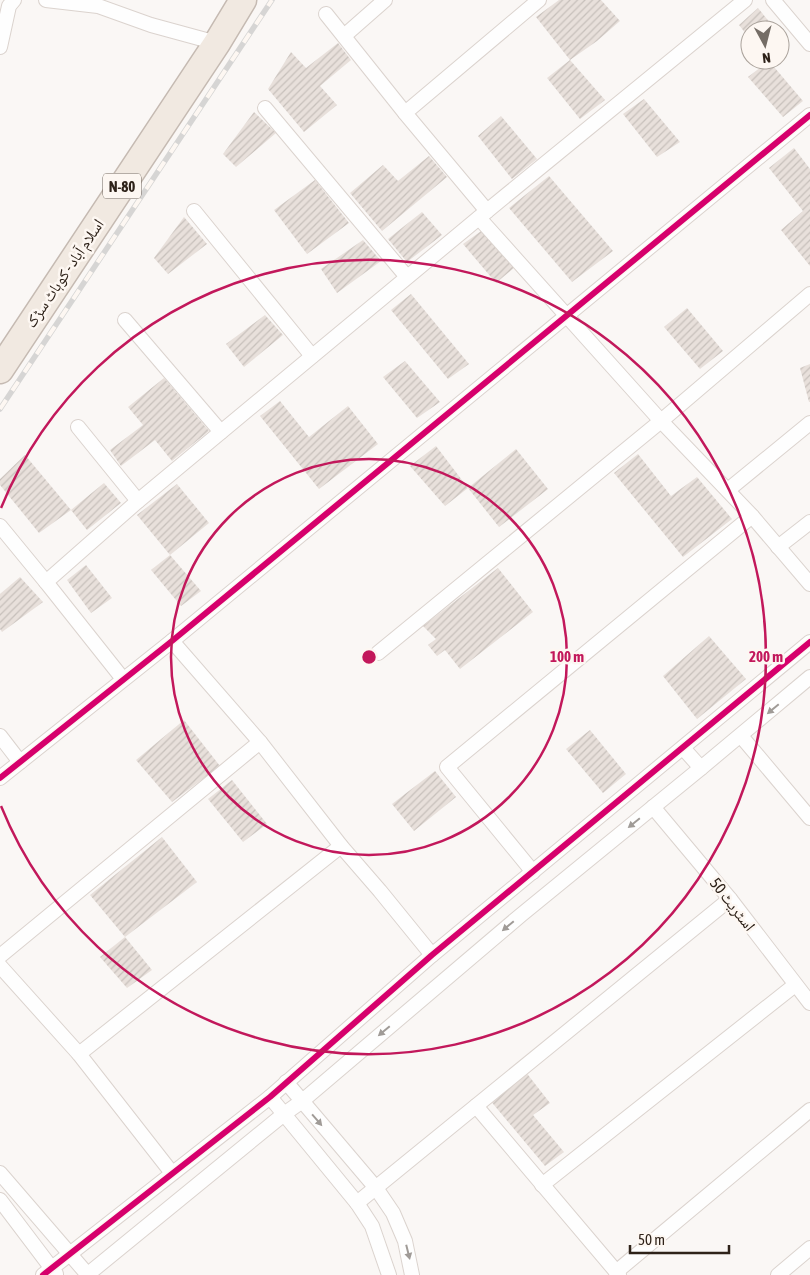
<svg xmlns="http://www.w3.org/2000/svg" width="810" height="1275" viewBox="0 0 810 1275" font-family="'Asap Condensed','Noto Naskh Arabic',sans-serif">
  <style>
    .building { fill: url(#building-hatch) }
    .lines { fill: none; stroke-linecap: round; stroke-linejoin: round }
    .street-casing { stroke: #dbd3ce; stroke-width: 16 }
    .highway-casing { stroke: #c5bab2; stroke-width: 29 }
    .street { stroke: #fefefe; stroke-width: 14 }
    .highway { stroke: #f1e9e1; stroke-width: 26 }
    .rail-casing { stroke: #d6d5d4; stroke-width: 5.5 }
    .rail { stroke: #fdf7f2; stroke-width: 4; stroke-dasharray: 11; stroke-linecap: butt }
    .cycleway-casing { stroke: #fdf7f2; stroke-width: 9 }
    .cycleway { stroke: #d6006c; stroke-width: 6 }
    .oneway { fill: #a09b97 }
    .ring { fill: none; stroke: #c2185b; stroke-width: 2.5 }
    .labels { text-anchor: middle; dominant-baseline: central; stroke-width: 5; stroke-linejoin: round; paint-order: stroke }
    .shield { fill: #fdf7f2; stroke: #6c625a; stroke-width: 1 }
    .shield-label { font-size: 15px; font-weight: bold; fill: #2e2219 }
    .street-label { font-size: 16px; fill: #2e2219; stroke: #fdf7f2 }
    .centre { fill: #c2185b; stroke: #fdf7f2; stroke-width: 2.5 }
    .ring-label { font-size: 15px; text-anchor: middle; font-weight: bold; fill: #c2185b; stroke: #fdf7f2; stroke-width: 5; stroke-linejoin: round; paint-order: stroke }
  </style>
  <defs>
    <pattern id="building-hatch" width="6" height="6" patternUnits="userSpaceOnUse" patternTransform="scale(1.25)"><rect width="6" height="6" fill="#e8e0db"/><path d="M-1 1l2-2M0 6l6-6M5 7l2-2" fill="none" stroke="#c7c0bb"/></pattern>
  </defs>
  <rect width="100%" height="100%" fill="#faf7f5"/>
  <g class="building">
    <path d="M559,0H601L620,21L597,41L570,60L536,17Z"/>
    <path d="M758,8L776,30H750V39L739,25Z"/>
    <path d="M780,35L789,46L780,53Z"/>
    <path d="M338,43L351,60L320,86L337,105L304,132L268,89L291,52L306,68Z"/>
    <path d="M570,60L605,100L580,119L547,78Z"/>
    <path d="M769,61L803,101L783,117L748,77Z"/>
    <path d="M644,99L680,142L657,157L623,114Z"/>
    <path d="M254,112L276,133L236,167L223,154Z"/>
    <path d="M501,116L537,159L512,179L478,136Z"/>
    <path d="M794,148L810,169V266L781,230L803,211L769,168Z"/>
    <path d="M429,156L447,177L382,231L350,193L383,165L398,181Z"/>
    <path d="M549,176L613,251L572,282L509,208Z"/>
    <path d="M315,180L349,223L307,254L274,210Z"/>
    <path d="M422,212L442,235L407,262L388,239Z"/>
    <path d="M184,217L207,244L168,274L154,258Z"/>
    <path d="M484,229L515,267L496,283L463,244Z"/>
    <path d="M363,240L381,261L337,293L321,269Z"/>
    <path d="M411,294L469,364L448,379L391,310Z"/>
    <path d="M687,308L723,351L700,369L664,327Z"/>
    <path d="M265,315L283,335L244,367L226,344Z"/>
    <path d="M405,361L440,402L417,418L383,377Z"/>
    <path d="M810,364V402H809L800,368Z"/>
    <path d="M164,378L209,431L172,461L155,440L121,466L110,450L143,425L128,407Z"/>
    <path d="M280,401L309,437L348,406L378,444L319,489L260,416Z"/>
    <path d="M436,446L468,488L445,506L410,466Z"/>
    <path d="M516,449L548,489L499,527L468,488Z"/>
    <path d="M638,454L671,496L697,477L732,519L683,557L614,473Z"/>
    <path d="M25,455L71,510L39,533L0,485V479Z"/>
    <path d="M104,483L121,503L87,530L71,510Z"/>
    <path d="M177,484L209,523L170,555L137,515Z"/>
    <path d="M170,555L201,591L181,606L151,570Z"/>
    <path d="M86,565L112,598L91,613L67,580Z"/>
    <path d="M498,568L533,612L460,669L445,650L437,656L428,645L436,639L423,626Z"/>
    <path d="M20,577L43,602L2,632L0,629V594Z"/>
    <path d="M709,636L746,679L697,719L663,676Z"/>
    <path d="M184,720L220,766L172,802L136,760Z"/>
    <path d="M590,730L626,774L603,793L566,749Z"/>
    <path d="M435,771L456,797L414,831L392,804Z"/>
    <path d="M232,780L267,824L243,842L208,799Z"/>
    <path d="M162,837L197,882L125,937L90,895Z"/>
    <path d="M125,937L152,970L127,988L100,957Z"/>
    <path d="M525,1071L550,1103L533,1115L564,1152L545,1166L489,1099Z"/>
  </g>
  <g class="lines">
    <defs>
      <g id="street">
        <path d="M46,0L98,6L151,25L217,43"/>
        <path d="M539,0L405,113L487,211L745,0"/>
        <path d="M773,0L810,44"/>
        <path d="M326,14L405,113"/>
        <path d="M344,36L385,0"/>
        <path d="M0,47L9,6L14,0"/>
        <path d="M265,108L407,277"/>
        <path d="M194,211L312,356"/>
        <path d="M479,218L661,421L752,516L810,584"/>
        <path d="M125,320L221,432"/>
        <path d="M78,427L138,501"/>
        <path d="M728,490L810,423"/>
        <path d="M0,526L46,582"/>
        <path d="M778,547L810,522"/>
        <path d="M172,641L260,742L341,846L380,891L432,955"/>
        <path d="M378,653L661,421L810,294"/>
        <path d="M123,679L46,582L138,501L487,211"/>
        <path d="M0,736L20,762"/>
        <path d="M741,736L810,818"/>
        <path d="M683,748L701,768"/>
        <path d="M0,778L172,641L810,115"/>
        <path d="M653,807L730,899L810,1003"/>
        <path d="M533,872L447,767L752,516"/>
        <path d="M0,956L260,742"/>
        <path d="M0,966L79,1054L172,1173"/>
        <path d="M79,1054L341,846"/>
        <path d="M286,1082L376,1188L393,1213L405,1241L412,1275"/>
        <path d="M270,1097L357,1203L372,1226L389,1275"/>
        <path d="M476,1106L619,1275"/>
        <path d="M0,1173L88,1275"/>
        <path d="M542,1185L795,985"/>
        <path d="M0,1200L56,1274"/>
        <path d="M357,1203L730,899"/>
        <path d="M616,1272L810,1110"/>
        <path d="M43,1275L270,1097L432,955L810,642"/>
        <path d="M87,1275L284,1114L301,1102L521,915L701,768L810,677"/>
        <path d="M778,1275L810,1248"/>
      </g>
      <path id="highway" d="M0,370L217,43L243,0"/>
    </defs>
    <use href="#street" class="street-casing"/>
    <use href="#highway" class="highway-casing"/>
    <use href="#street" class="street"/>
    <use href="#highway" class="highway"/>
    <defs>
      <path id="rail" d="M0,409L272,0"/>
    </defs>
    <use href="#rail" class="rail-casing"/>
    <use href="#rail" class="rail"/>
    <defs>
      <g id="cycleway">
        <path d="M0,778L172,641L810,115"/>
        <path d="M43,1275L270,1097L432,955L810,642"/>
      </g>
    </defs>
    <use href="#cycleway" class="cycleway-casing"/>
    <use href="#cycleway" class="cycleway"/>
  </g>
  <defs><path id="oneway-solid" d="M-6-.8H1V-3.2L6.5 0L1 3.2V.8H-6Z" transform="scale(1.25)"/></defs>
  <g class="oneway">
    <use href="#oneway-solid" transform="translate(773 709) rotate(140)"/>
    <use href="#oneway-solid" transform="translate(634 823) rotate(141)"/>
    <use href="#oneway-solid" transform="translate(508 926) rotate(140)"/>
    <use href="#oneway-solid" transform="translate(384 1031) rotate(140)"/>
    <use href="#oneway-solid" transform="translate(317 1120) rotate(49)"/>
    <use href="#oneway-solid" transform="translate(408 1252) rotate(76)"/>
  </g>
  <g class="ring">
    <circle cx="369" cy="657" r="198"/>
    <path d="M1 508A397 397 0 1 1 1 806"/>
  </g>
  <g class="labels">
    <rect class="shield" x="103" y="173.5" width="38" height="25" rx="4"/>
    <g class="shield-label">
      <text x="122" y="186">N-80</text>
    </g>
    <g class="street-label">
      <text transform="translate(64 273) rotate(-56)">اسلام آباد - کوہاٹ سڑک</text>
      <text transform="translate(733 904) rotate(52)">اسٹریٹ 50</text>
    </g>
  </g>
  <circle cx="369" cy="657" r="8" class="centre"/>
  <g class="ring-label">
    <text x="567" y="662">100 m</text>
    <text x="766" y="662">200 m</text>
  </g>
  <g transform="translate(765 45) rotate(173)"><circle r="24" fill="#fdf7f2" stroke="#aaa29b"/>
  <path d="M0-4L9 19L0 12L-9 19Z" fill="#756d66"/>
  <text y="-8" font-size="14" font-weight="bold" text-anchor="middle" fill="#2e2219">N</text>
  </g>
  <path d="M630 1245v8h99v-8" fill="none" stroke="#2e2219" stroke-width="2.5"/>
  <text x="638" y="1245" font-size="15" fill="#2e2219" stroke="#fdf7f2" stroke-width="4" paint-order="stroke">50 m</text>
</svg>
